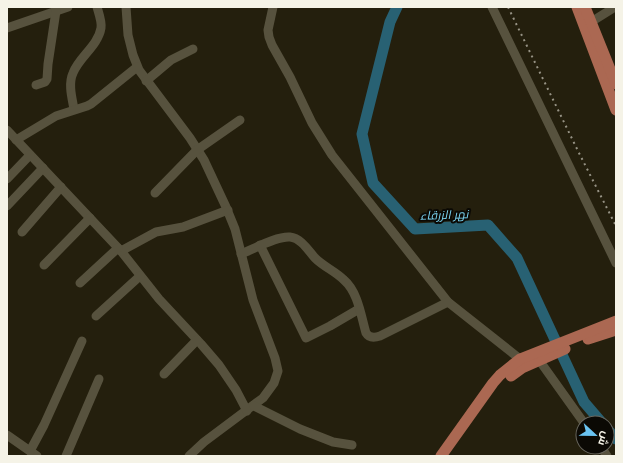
<svg xmlns="http://www.w3.org/2000/svg" width="623" height="463" viewBox="0 0 623 463" font-family="'Playfair Display',Cairo,serif">
  <style>
    .lines { fill: none; stroke-linecap: round; stroke-linejoin: round }
    .river { stroke: #286173; stroke-width: 11 }
    .minor { stroke: #57523e; stroke-width: 9 }
    .major { stroke: #ab6852; stroke-width: 11 }
    .rail { stroke: #979385; stroke-width: 2; stroke-dasharray: 2 4; stroke-linecap: butt }
    .labels { text-anchor: middle; dominant-baseline: central; stroke-width: 4; stroke-linejoin: round; paint-order: stroke }
    .water-label { font-size: 12px; font-style: italic; fill: #7cd6f4; stroke: #0b0904 }
  </style>
  <rect width="100%" height="100%" fill="#241f0d"/>
  <g class="lines">
    <g class="river">
      <path d="M397,7L390,22L362,134L373,183L415,229L488,225L517,258L584,402L602,423"/>
      <path d="M607,429L616,439"/>
    </g>
    <g class="minor">
      <path d="M126,7L128,35L133,55L139,70L190,138L204,160L226,207L235,229L253,300L275,358L278,371L274,383L263,398L204,442L189,456"/>
      <path d="M273,7L268,30L269,37L272,45L290,77L312,123L332,155L448,302"/>
      <path d="M492,7L616,263"/>
      <path d="M591,22L615,7"/>
      <path d="M7,28L68,7"/>
      <path d="M146,81L171,60L193,49"/>
      <path d="M36,85L45,82L47,79L48,64L56,11"/>
      <path d="M74,109C72,98 68,84 73,73C79,57 98,46 101,28C102,22 99,14 97,7"/>
      <path d="M7,130L121,251L159,299L201,344L219,365L236,390L247,411"/>
      <path d="M16,140L56,116L87,106L91,104L137,67"/>
      <path d="M7,179L30,155"/>
      <path d="M155,193L197,150L240,120"/>
      <path d="M7,206L43,168"/>
      <path d="M22,232L61,187"/>
      <path d="M260,245L306,338L330,326L359,309"/>
      <path d="M121,251L156,232L183,227L228,210"/>
      <path d="M241,254C254,249 276,236 290,237C301,238 308,250 315,258C324,267 335,271 344,280C358,292 361,316 366,333C369,338 374,338 380,336L448,302L520,359"/>
      <path d="M44,265L90,218"/>
      <path d="M80,283L118,248"/>
      <path d="M96,316L140,276"/>
      <path d="M539,360L584,423"/>
      <path d="M164,374L197,340"/>
      <path d="M254,406L300,429L333,442L352,445"/>
      <path d="M7,435L37,456"/>
      <path d="M601,447L607,456"/>
      <path d="M30,451L44,425L82,341"/>
      <path d="M66,456L99,379"/>
    </g>
    <g class="major">
      <path d="M577,7L616,110"/>
      <path d="M585,7L616,84"/>
      <path d="M588,339L616,330"/>
      <path d="M511,376L522,368L565,349"/>
      <path d="M441,456L493,383L500,375L520,359L616,321"/>
    </g>
    <path class="rail" d="M508,7L578,151L616,226"/>
  </g>
  <g class="labels">
    <g class="water-label">
      <text transform="translate(444 214) rotate(-2)">نهر الزرقاء</text>
    </g>
  </g>
  <rect width="623" height="463" fill="none" stroke="#f5f3e7" stroke-width="16"/>
  <g transform="translate(595 435) rotate(112)"><circle r="19" fill="#0b0904" stroke="#69675f"/>
  <path d="M0-3L7 15L0 10L-7 15Z" fill="#6ac3f1"/>
  <text y="-6" font-size="11" font-weight="bold" text-anchor="middle" fill="#f5f3e7">ش</text>
  </g>
</svg>
